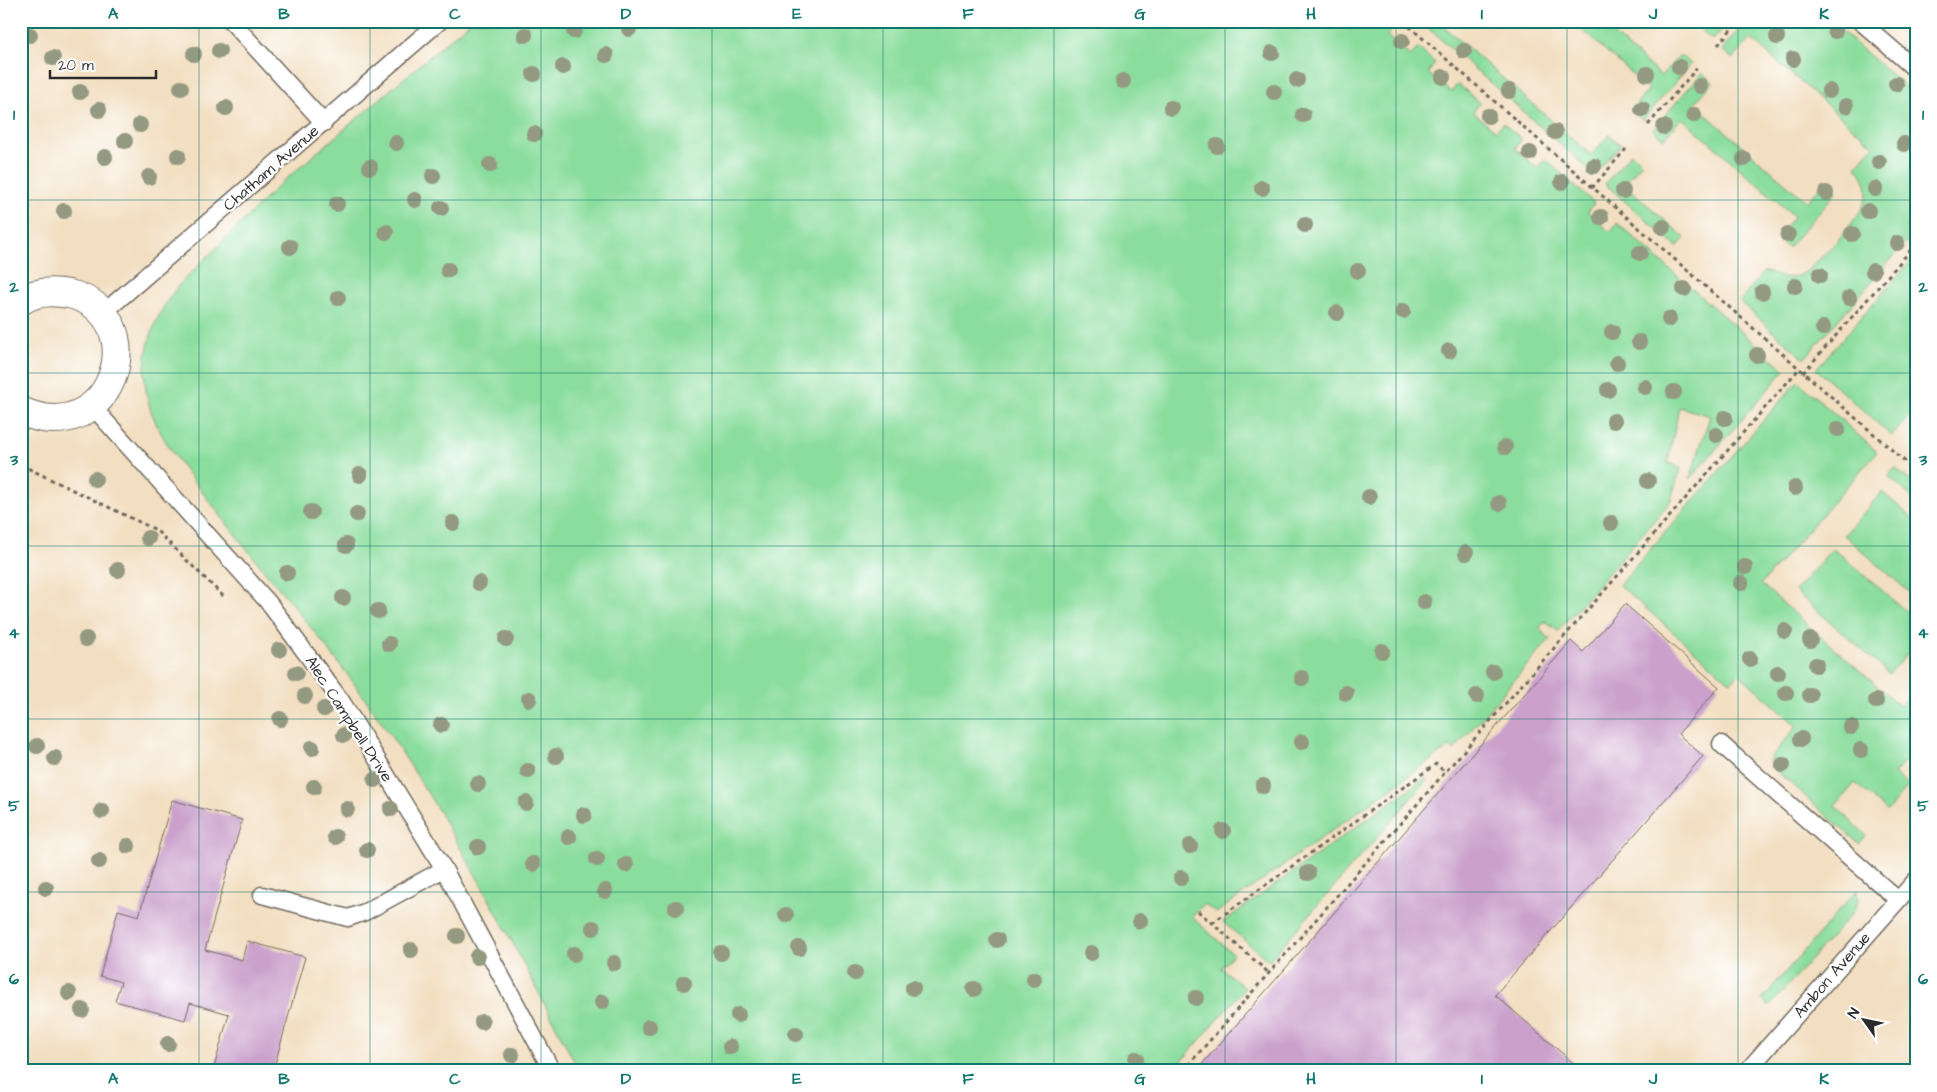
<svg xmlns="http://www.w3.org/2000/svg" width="1937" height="1092" viewBox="0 0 1937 1092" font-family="'Architects Daughter',sans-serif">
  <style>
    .green { fill: #8add9d; stroke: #5a8464 }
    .building { fill: #cba1cc }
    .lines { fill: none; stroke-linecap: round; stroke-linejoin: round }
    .service-casing { stroke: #716a5f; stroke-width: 19 }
    .minor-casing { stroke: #716a5f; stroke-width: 30 }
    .path { stroke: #716a5f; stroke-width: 3; stroke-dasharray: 4 4; stroke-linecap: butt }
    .service { stroke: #fff; stroke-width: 16 }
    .minor { stroke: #fff; stroke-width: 28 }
    .tree { fill: #949981 }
    .grid { fill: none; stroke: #0f766e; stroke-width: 1; stroke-opacity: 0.55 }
    .labels { text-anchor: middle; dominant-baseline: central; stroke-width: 4.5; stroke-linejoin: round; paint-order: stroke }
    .street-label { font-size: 16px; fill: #2b2b2b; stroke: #fff }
    .neatline { fill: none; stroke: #0f766e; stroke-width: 2 }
    .grid-label { font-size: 16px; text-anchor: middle; font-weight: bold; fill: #0f766e }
  </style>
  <rect width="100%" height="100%" fill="#fff"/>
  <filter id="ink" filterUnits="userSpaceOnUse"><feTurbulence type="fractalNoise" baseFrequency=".02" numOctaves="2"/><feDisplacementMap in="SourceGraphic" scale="10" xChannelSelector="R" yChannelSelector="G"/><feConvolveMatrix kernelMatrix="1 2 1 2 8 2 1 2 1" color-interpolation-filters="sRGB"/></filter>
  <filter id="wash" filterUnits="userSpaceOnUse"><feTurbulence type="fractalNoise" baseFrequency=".0096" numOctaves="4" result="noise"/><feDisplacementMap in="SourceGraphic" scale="20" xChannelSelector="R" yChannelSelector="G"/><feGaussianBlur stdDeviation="1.12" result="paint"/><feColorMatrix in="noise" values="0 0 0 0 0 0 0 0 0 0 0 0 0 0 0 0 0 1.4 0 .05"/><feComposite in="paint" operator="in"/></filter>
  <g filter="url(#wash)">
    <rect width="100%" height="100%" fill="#f2dec0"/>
    <g class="green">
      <path d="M471,21H1387L1394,27L1387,36L1410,56L1418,48L1435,63L1428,73L1451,92L1458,84L1480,103L1473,112L1496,131L1503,123L1522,139L1515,148L1537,168L1545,159L1594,203L1588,212L1610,232L1617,223L1785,370L1690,479L1710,416L1679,407L1668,463L1681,468L1670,502L1558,631L1545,621L1539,629L1550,639L1454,750L1449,747L1216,913L1204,904L1192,917L1233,954L1221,968L1245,988L1173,1071H579C514,944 449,816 366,700C317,631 261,569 210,502C188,473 162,444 150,408C136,364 151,317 181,283L279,185Z"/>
      <path d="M1420,21H1437L1591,155L1609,135L1621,145L1594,174Z"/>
      <path d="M1572,21H1598L1661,76L1680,55L1691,64L1643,120L1631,110L1649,89Z"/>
      <path d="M1709,21H1729L1712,40L1701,31Z"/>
      <path d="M1747,21H1830L1916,96V231L1804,359L1740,302L1764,271C1780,277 1792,282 1807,271C1823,256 1867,214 1867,192C1867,183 1862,174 1856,167L1874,146L1751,39L1733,59L1722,50Z"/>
      <path d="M1702,73L1713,82L1694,104L1807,202L1825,181L1837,191L1788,248L1776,237L1794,216L1682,118L1663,139L1653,129Z"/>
      <path d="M1631,153L1642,163L1624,184L1685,238L1677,247L1605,184Z"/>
      <path d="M1916,255V408L1892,436L1816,369Z"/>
      <path d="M1798,381L1877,452L1761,584L1900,706L1916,688V764L1908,758L1894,774L1908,786L1887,811L1855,783L1835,806L1866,835L1859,844L1771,766V757L1797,726L1739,674L1730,682L1619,585Z"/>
      <path d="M1895,468L1916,486V501L1888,476Z"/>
      <path d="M1882,492L1916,521V598L1844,535Z"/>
      <path d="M1833,548L1916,620V644L1889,674L1795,591Z"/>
      <path d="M1425,778L1427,780L1269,961L1223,922Z"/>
      <path d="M1857,890L1858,902L1853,912L1769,1007L1762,999Z"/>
    </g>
    <g id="blocks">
      <g class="building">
        <path d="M1625,604L1719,687L1678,734L1703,756L1495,995L1578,1067L1575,1071H1196L1571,641L1583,652Z"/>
        <path d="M172,800L242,820L205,950L242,960L247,941L305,957L273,1071H213L229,1014L190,1003L185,1020L115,1001L121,982L100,976L118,910L139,916Z"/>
      </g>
    </g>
  </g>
  <g filter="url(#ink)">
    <use href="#blocks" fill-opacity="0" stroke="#716a5f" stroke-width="1"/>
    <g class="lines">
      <defs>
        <g id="service">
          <path d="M231,21L324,123"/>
          <path d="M1860,21L1916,70"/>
          <path d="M102,314L440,21"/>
          <path d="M92,406L268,602L342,702L444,869L552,1071"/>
          <path d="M1721,744L1898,900"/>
          <path d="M262,895L348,918L365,912L444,869"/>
          <path d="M1747,1071L1916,880"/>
        </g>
        <path id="minor" d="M21,301C35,291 53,291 69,294C156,314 114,453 21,411"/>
      </defs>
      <use href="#service" class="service-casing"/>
      <use href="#minor" class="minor-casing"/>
      <g class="path">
        <path d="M1403,21L1916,471"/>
        <path d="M1718,45L1738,21"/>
        <path d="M1648,125L1697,68"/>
        <path d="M1592,188L1626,149"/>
        <path d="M1803,373L1916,244"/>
        <path d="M21,465L156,530L223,596"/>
        <path d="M1198,911L1269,973"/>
        <path d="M1212,923L1436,764L1445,772"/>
        <path d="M1183,1071L1799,369"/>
      </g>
      <use href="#service" class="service"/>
      <use href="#minor" class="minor"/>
    </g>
    <g class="tree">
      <circle cx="629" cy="29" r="8"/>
      <circle cx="574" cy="31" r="8"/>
      <circle cx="1835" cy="31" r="8"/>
      <circle cx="30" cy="35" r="8"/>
      <circle cx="525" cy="35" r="8"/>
      <circle cx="1777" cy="37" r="8"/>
      <circle cx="1402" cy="41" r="8"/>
      <circle cx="219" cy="51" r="8"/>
      <circle cx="1464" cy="51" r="8"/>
      <circle cx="1272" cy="53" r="8"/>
      <circle cx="194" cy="54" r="8"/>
      <circle cx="606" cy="55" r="8"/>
      <circle cx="53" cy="58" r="8"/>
      <circle cx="1793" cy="59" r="8"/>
      <circle cx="563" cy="67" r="8"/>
      <circle cx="1679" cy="67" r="8"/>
      <circle cx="534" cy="74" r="8"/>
      <circle cx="1647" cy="74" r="8"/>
      <circle cx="1443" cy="77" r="8"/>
      <circle cx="1297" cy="80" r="8"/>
      <circle cx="1123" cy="81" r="8"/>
      <circle cx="1896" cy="84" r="8"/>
      <circle cx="1700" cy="86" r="8"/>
      <circle cx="181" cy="88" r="8"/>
      <circle cx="1509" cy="91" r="8"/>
      <circle cx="1829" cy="91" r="8"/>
      <circle cx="80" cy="92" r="8"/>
      <circle cx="1274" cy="92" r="8"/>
      <circle cx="1846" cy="106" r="8"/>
      <circle cx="226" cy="108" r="8"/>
      <circle cx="1171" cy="108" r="8"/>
      <circle cx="1642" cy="109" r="8"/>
      <circle cx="99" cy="110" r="8"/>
      <circle cx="1303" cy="115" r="8"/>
      <circle cx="1694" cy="115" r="8"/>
      <circle cx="1488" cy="116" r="8"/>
      <circle cx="140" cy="125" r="8"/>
      <circle cx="1664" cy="127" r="8"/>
      <circle cx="1555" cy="132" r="8"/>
      <circle cx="534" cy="134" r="8"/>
      <circle cx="125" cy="141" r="8"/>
      <circle cx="396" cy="143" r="8"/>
      <circle cx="1904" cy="144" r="8"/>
      <circle cx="1217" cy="146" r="8"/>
      <circle cx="1530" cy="153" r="8"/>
      <circle cx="178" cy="156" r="8"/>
      <circle cx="105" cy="157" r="8"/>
      <circle cx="1744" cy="159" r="8"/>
      <circle cx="1879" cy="162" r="8"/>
      <circle cx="490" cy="165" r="8"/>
      <circle cx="1594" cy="166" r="8"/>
      <circle cx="370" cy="167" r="8"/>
      <circle cx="433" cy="176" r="8"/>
      <circle cx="149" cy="177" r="8"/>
      <circle cx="1562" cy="182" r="8"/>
      <circle cx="1262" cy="188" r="8"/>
      <circle cx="1875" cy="189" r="8"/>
      <circle cx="1623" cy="191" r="8"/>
      <circle cx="1826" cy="193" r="8"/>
      <circle cx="415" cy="200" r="8"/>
      <circle cx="337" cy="204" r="8"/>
      <circle cx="441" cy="208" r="8"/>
      <circle cx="64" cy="211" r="8"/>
      <circle cx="1868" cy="211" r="8"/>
      <circle cx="1601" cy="217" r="8"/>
      <circle cx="1305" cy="225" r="8"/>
      <circle cx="1663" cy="227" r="8"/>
      <circle cx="386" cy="232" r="8"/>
      <circle cx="1852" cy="234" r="8"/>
      <circle cx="1788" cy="235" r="8"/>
      <circle cx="1897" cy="243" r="8"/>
      <circle cx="290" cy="247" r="8"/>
      <circle cx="1640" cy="253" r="8"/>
      <circle cx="448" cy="270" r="8"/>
      <circle cx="1358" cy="271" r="8"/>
      <circle cx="1873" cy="271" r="8"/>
      <circle cx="1820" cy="275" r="8"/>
      <circle cx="1795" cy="286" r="8"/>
      <circle cx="1684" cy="289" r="8"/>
      <circle cx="1762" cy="292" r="8"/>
      <circle cx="338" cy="298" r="8"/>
      <circle cx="1849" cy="298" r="8"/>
      <circle cx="1403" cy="311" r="8"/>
      <circle cx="1337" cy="313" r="8"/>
      <circle cx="1669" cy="319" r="8"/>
      <circle cx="1823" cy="328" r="8"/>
      <circle cx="1612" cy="332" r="8"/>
      <circle cx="1639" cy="342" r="8"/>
      <circle cx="1449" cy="351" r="8"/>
      <circle cx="1757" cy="355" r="8"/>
      <circle cx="1617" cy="363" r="8"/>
      <circle cx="1645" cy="387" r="8"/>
      <circle cx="1608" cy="390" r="8"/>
      <circle cx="1674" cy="392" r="8"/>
      <circle cx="1725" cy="418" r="8"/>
      <circle cx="1614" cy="421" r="8"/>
      <circle cx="1838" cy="429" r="8"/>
      <circle cx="1716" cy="435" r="8"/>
      <circle cx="1505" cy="447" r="8"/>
      <circle cx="360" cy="475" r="8"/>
      <circle cx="95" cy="479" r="8"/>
      <circle cx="1648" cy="481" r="8"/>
      <circle cx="1795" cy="488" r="8"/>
      <circle cx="1369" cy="497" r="8"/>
      <circle cx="1499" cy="503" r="8"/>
      <circle cx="311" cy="512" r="8"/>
      <circle cx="357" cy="514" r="8"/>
      <circle cx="453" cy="523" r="8"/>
      <circle cx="1611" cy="523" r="8"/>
      <circle cx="148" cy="538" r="8"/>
      <circle cx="346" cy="545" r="8"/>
      <circle cx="1466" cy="553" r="8"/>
      <circle cx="1745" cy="567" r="8"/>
      <circle cx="118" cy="570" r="8"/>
      <circle cx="287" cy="573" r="8"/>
      <circle cx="479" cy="583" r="8"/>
      <circle cx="1741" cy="583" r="8"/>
      <circle cx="343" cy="598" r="8"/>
      <circle cx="1424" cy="602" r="8"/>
      <circle cx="378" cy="611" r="8"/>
      <circle cx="1785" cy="631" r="8"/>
      <circle cx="86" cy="639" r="8"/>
      <circle cx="506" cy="639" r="8"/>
      <circle cx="1810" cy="640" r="8"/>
      <circle cx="389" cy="644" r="8"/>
      <circle cx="279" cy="650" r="8"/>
      <circle cx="1382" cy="651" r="8"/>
      <circle cx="1750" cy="659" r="8"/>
      <circle cx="1816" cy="665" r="8"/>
      <circle cx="1493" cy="672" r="8"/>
      <circle cx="296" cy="673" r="8"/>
      <circle cx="1778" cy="673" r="8"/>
      <circle cx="1302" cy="678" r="8"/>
      <circle cx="1346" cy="693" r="8"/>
      <circle cx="1786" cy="693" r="8"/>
      <circle cx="1810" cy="695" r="8"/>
      <circle cx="305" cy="696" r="8"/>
      <circle cx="1477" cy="696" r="8"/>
      <circle cx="529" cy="699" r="8"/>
      <circle cx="1876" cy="701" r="8"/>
      <circle cx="324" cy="709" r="8"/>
      <circle cx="280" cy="719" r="8"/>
      <circle cx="441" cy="725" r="8"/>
      <circle cx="1851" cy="727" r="8"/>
      <circle cx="344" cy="735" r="8"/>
      <circle cx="1801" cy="739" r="8"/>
      <circle cx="1302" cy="742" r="8"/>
      <circle cx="37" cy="746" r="8"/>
      <circle cx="312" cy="748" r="8"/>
      <circle cx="1861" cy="750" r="8"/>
      <circle cx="556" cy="756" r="8"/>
      <circle cx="55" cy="758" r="8"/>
      <circle cx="1783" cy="765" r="8"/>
      <circle cx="528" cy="771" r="8"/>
      <circle cx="375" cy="780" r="8"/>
      <circle cx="478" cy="784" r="8"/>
      <circle cx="1263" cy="786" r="8"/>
      <circle cx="314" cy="787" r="8"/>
      <circle cx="526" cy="803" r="8"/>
      <circle cx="347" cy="809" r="8"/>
      <circle cx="391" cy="809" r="8"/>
      <circle cx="102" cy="811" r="8"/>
      <circle cx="584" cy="815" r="8"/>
      <circle cx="1223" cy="831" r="8"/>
      <circle cx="335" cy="837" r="8"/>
      <circle cx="569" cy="837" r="8"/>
      <circle cx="128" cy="846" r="8"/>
      <circle cx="1190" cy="846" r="8"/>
      <circle cx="478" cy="847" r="8"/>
      <circle cx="367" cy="850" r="8"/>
      <circle cx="597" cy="859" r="8"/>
      <circle cx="99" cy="861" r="8"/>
      <circle cx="533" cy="864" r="8"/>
      <circle cx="626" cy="865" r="8"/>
      <circle cx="1308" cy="873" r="8"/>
      <circle cx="1181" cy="878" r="8"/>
      <circle cx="46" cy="888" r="8"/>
      <circle cx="605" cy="891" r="8"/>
      <circle cx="676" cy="908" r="8"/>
      <circle cx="786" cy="915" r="8"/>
      <circle cx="1140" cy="921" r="8"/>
      <circle cx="593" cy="928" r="8"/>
      <circle cx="457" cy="936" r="8"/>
      <circle cx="997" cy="940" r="8"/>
      <circle cx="799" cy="948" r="8"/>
      <circle cx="411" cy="950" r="8"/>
      <circle cx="721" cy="953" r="8"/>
      <circle cx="1091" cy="953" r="8"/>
      <circle cx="574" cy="954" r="8"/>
      <circle cx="477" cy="957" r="8"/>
      <circle cx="614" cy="963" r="8"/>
      <circle cx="855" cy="973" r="8"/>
      <circle cx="1034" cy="979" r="8"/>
      <circle cx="684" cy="983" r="8"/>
      <circle cx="913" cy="988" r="8"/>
      <circle cx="974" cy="989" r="8"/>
      <circle cx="69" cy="993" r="8"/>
      <circle cx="1196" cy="998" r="8"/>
      <circle cx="602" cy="1002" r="8"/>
      <circle cx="82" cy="1010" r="8"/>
      <circle cx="738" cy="1015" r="8"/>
      <circle cx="482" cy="1022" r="8"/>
      <circle cx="649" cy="1027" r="8"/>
      <circle cx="796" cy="1034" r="8"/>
      <circle cx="168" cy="1044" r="8"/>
      <circle cx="730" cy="1047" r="8"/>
      <circle cx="512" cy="1055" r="8"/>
      <circle cx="1136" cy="1059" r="8"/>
    </g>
  </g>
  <path class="grid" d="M199,21V1071M370,21V1071M541,21V1071M712,21V1071M883,21V1071M1054,21V1071M1225,21V1071M1396,21V1071M1567,21V1071M1738,21V1071M21,200H1916M21,373H1916M21,546H1916M21,719H1916M21,892H1916"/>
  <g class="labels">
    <g class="street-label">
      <text transform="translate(271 168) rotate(-41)">Chatham Avenue</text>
      <text transform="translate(349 719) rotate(57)">Alec Campbell Drive</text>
      <text transform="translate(1832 975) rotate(-49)">Ambon Avenue</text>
    </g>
  </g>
  <rect width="1937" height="1092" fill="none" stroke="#fff" stroke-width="55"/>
  <g transform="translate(1864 1020) rotate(303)" stroke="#ffffff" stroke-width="4" paint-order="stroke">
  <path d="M0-4L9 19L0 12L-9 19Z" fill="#2b2b2b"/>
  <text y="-8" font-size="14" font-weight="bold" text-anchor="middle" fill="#2b2b2b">N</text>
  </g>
  <path d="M50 70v8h106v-8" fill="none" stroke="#2b2b2b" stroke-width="2.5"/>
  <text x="58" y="70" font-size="15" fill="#2b2b2b" stroke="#ffffff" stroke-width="4" paint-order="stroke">20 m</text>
  <rect x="28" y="28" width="1882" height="1036" class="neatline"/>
  <g class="grid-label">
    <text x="113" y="19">A</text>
    <text x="284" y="19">B</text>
    <text x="455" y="19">C</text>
    <text x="626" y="19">D</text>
    <text x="797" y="19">E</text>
    <text x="968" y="19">F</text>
    <text x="1140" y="19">G</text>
    <text x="1311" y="19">H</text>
    <text x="1482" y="19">I</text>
    <text x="1653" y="19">J</text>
    <text x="1824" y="19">K</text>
    <text x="14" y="120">1</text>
    <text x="1923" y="120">1</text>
    <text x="14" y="292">2</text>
    <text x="1923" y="292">2</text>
    <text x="14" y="465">3</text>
    <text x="1923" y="465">3</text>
    <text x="14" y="638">4</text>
    <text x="1923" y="638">4</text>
    <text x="14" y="811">5</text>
    <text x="1923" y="811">5</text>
    <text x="14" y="984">6</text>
    <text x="1923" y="984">6</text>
    <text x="113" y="1084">A</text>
    <text x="284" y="1084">B</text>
    <text x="455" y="1084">C</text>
    <text x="626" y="1084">D</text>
    <text x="797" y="1084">E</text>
    <text x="968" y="1084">F</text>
    <text x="1140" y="1084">G</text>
    <text x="1311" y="1084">H</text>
    <text x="1482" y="1084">I</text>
    <text x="1653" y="1084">J</text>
    <text x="1824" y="1084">K</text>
  </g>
</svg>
